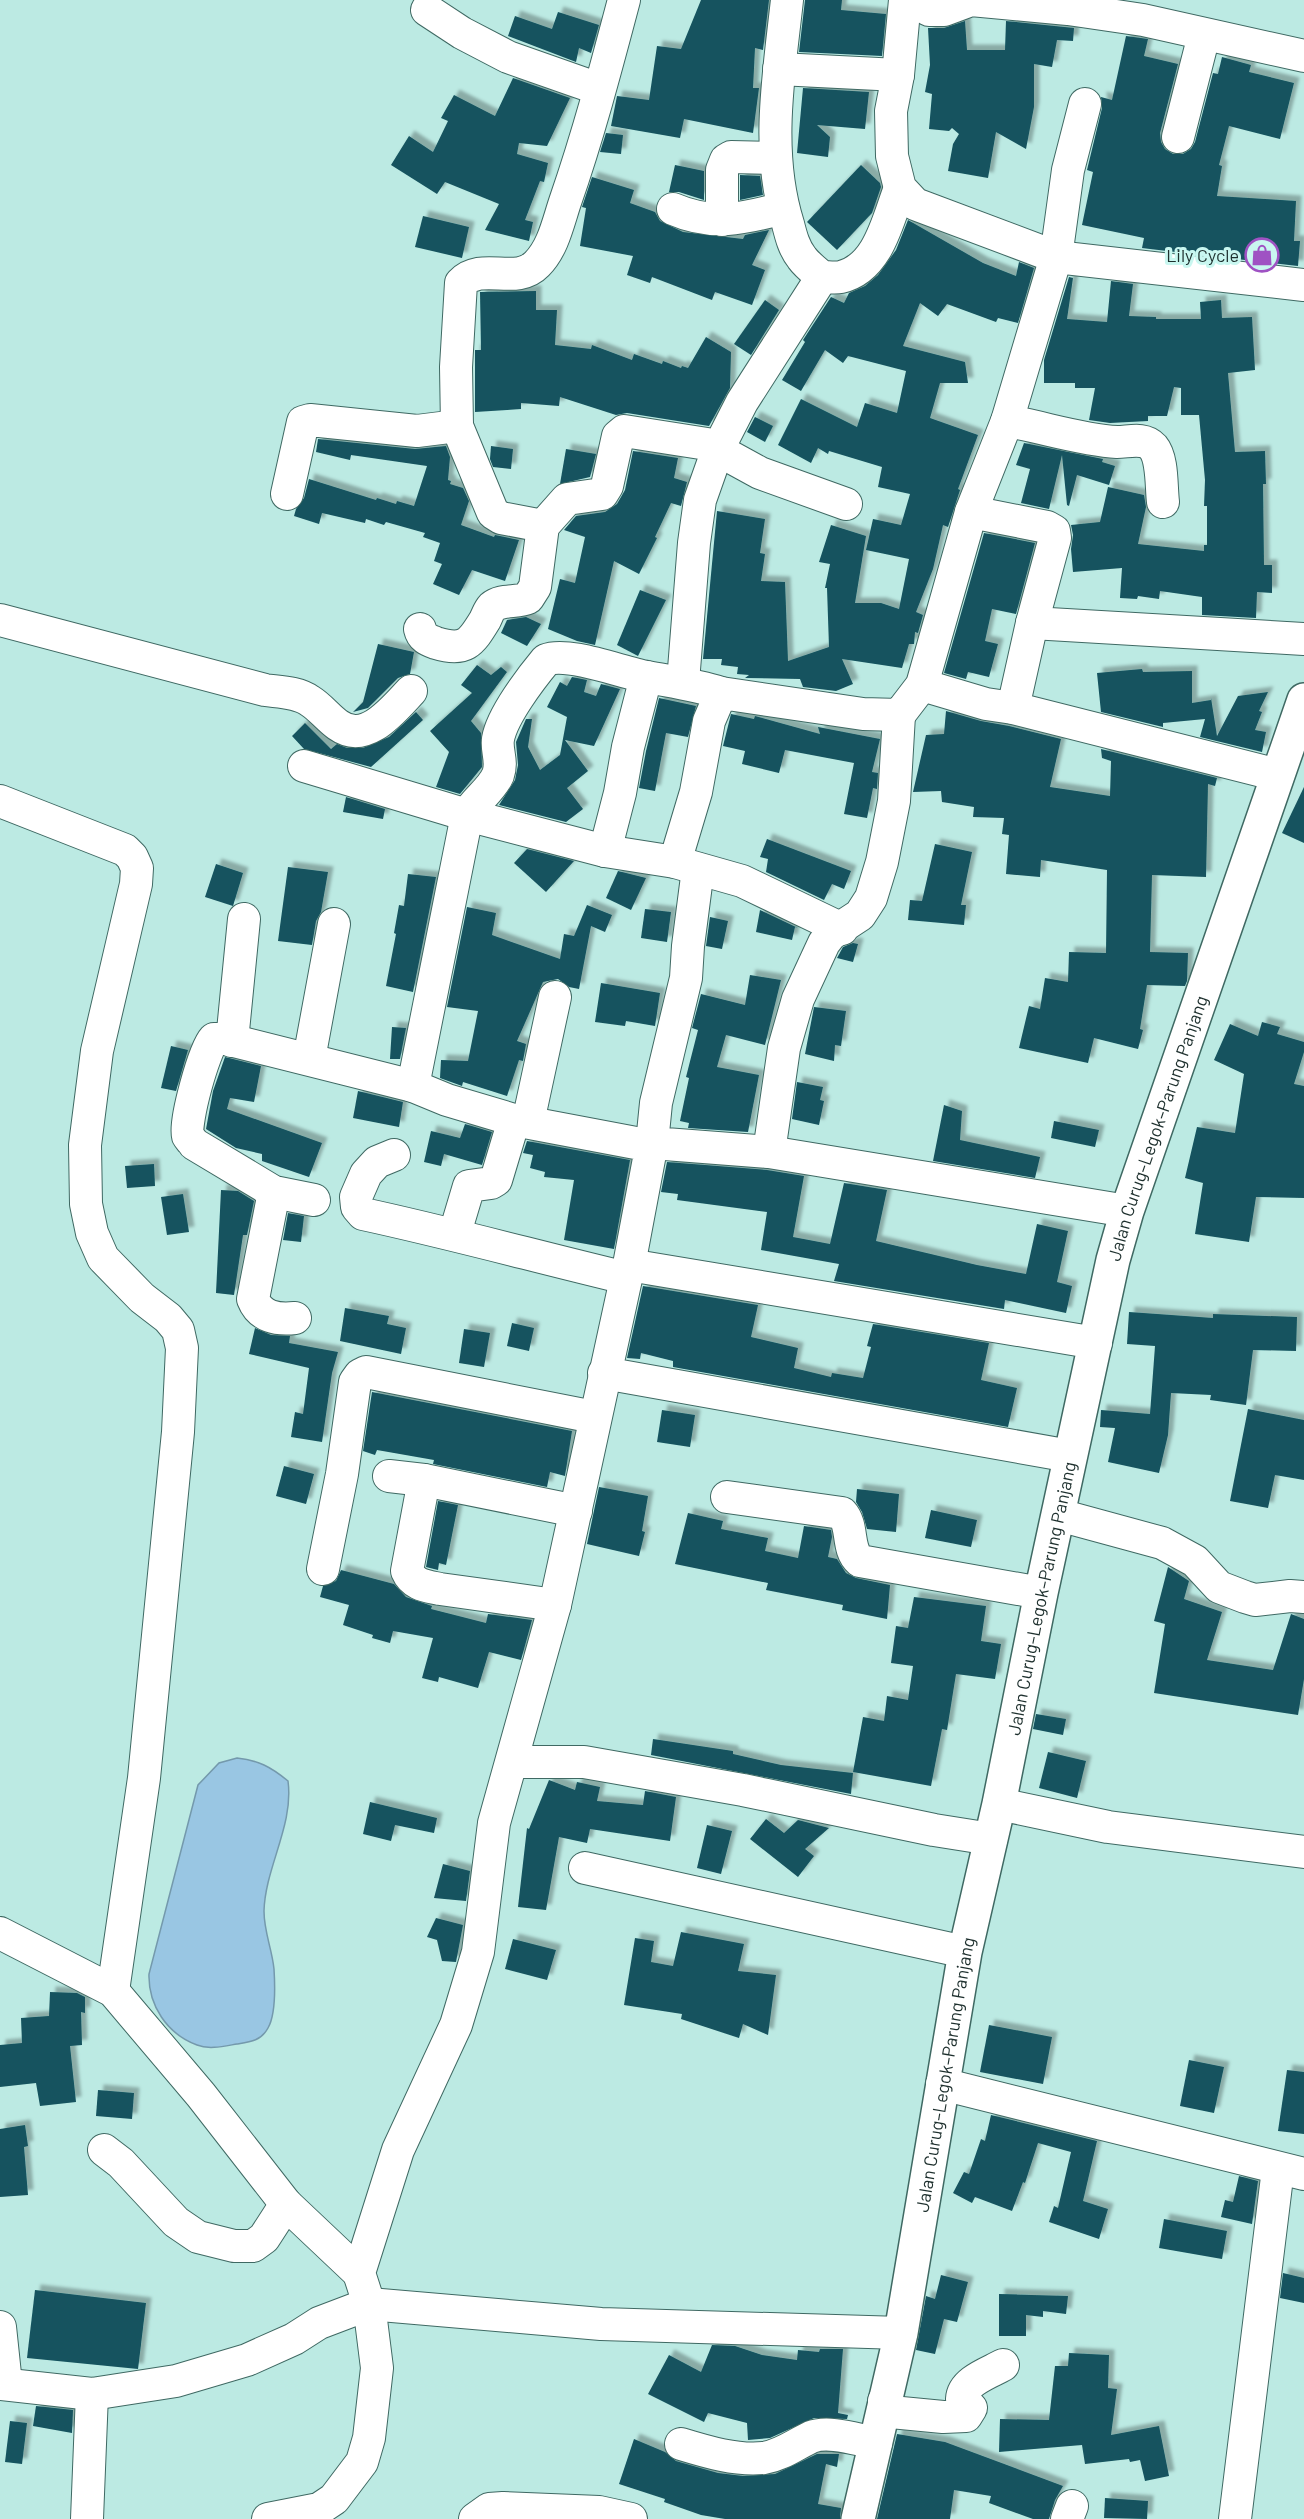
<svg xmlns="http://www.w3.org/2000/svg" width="1304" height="2519" viewBox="0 0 1304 2519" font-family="Barlow,sans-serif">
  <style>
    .water { fill: #99c6e3; stroke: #7499ac; stroke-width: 1.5 }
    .building { fill: #14535e; filter: url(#shadow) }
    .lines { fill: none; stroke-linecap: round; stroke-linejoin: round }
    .minor-casing { stroke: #3f6963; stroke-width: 34 }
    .major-casing { stroke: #3f6963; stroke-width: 36 }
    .minor { stroke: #fff; stroke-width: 32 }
    .major { stroke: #fff; stroke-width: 33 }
    .labels { text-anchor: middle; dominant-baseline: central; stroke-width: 6; stroke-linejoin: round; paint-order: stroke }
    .poi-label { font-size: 18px; fill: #1d2f2d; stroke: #c9f7f0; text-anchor: end }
    .street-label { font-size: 18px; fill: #1d2f2d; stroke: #c9f7f0 }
  </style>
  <defs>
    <filter id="shadow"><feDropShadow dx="5.5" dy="-5.5" stdDeviation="1.5" flood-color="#0004"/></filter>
  </defs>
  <rect width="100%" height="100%" fill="#bceae3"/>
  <path class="water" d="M237,1758C258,1760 271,1767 288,1781C294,1825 265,1868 264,1911C264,1932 272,1949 274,1969C275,1985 276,2014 268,2028C261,2041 250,2042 237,2044C225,2046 209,2050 197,2045C167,2034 148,2005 149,1974L198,1785L219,1763Z"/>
  <g class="building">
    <path d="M701,0H769L763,50L755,48L753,88H759L753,133L684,119L680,138L611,126L617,96L649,100L657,46L681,49Z"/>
    <path d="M805,0H842L841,10L886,14L882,56L799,52Z"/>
    <path d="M558,12L599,25L591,53L579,48L576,62L508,36L515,16L552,29Z"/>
    <path d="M965,21L967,50H1005L1006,21L1074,28L1073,41L1057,40L1052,67L1034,64V107L1026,149L996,132L988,178L948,171L953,144L959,134L952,128L949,131L929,129L932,94L925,92L930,65L928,28H944Z"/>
    <path d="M1126,36L1148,39L1144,56L1178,64L1160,133L1161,142L1165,149L1173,154H1183L1191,149L1195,142L1213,73L1218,74L1222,57L1251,65L1249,72L1294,83L1280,139L1229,126L1219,165L1222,166L1217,196L1296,201L1294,241H1300L1298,266L1150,249L1142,248L1144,238L1082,225L1093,172L1087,170L1102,108L1101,97L1112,100Z"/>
    <path d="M513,78L570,98L547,146L519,143L517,154L548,163L544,182L540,181L525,220L533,222L529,241L485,230L499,204L445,182L437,194L391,165L409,136L433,152L448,121L441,118L454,95L495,116Z"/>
    <path d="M803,88L869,92L865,129L817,125L830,137L828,157L797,153Z"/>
    <path d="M606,133L623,135L621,154L600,152Z"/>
    <path d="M675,165L704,171V200L679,192H669Z"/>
    <path d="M861,165L880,183L881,187L872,213L837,250L807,222Z"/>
    <path d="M740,175L760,176L763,195L740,200Z"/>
    <path d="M592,177L634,190L630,203L655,212L660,221L683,232L743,239L745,235L769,230L752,265L765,270L752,305L715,292L712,300L652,277L650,283L627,275L633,256L580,246L586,208L582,207Z"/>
    <path d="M423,216L469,227L462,258L415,247Z"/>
    <path d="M908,220L983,263L1016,276L1019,262L1034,268L1018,323L998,318L996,322L947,304L938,316L920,303L903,346L965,362L968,383H940L930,418L978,435L958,489L960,490L948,527L943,525L933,569L916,612L923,615L918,633L915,632L914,644H909L902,668L842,659L853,684L836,691L803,687L800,679L745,678L749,675L737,674L738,667L721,665L722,659H703L717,511L765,519L760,553L765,554L761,581L785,582L788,661L829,647L827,588H825L830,564L819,562L831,525L866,536L855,603H881L899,609L909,559L866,550L873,519L901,525L910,494L878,487L882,467L829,451L828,454L818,448L811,463L778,445L801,399L857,427L865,403L897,413L906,371L848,356L843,363L825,350L801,391L782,380L805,342L803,340L831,297L844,303L849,293L865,286L878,275L896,250Z"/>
    <path d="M1069,277L1073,278L1067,319L1107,322L1111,281L1133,284L1129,316L1156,317V319H1201L1200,302L1221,300L1222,318L1252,317L1255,370L1228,373L1235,452L1265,451L1266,484H1263L1264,565H1272V593L1257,592L1256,618L1202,615V597L1160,591L1159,599L1138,596L1137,599L1120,598L1122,568L1073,572L1071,549L1073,535L1071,525L1100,522L1108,487L1144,495L1146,507L1138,544L1204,551V545H1207V506H1204L1205,480L1199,415H1181V388L1174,387L1167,416H1148V421L1110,423L1089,420L1095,388H1075V383H1044V360Z"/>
    <path d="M536,291V310H557L555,345L591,349L592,345L632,360L634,354L662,364L663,361L681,368L682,366L688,368L706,337L731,352L730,388L709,426L627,413L616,415L560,397L559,406L521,403V409L475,412V350H481L480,292Z"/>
    <path d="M765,300L779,310L751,355L734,344Z"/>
    <path d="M755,417L773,426L765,442L747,432Z"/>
    <path d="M318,439L415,449L446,446L450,457L448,480L451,481L450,484L463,488L469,501L461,525L494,537L495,535L519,540L505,581L472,570L459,595L433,584L442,564L434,561L440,543L423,537L425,533L386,522L384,525L366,519L365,523L322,513L319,524L294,516L296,509L304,498L309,479L376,500L377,498L396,504L397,501L414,506L427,466L351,455L350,460L316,452Z"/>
    <path d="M1024,443L1103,459L1102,462L1115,466L1109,485L1077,475L1069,506L1067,505L1062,455L1049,509L1021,503L1030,469L1016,465Z"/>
    <path d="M491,446L513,449L511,469L493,467L490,459Z"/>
    <path d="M566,449L596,454L590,477L560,484Z"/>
    <path d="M633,451L678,458L674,478L687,482L681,506L671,503L655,537L657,538L639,574L614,561L595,645L577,641L548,629L560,579L575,583L585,537L564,530L576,516L605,512L617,504L625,490Z"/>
    <path d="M984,533L1035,543L1016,614L992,609L985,641L998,644L989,677L968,672L966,679L944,673Z"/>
    <path d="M640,590L666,600L638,656L617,645Z"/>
    <path d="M526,617L541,624L527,646L501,633L507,620Z"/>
    <path d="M378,644L414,652L410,674L398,678L368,708L353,712L363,702Z"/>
    <path d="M477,665L491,675L501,667L507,672L471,721L481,733L482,767L460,794L436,787L449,752L430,731L472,693L461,685Z"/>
    <path d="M1142,669L1143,672L1192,671V703L1211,700V698L1217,736L1238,696L1268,692L1259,711L1262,712L1255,730L1266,732L1262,752L1200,737L1205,719L1163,723V727L1101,712L1097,673Z"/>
    <path d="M572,677L587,680L584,692L596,696L601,684L620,689L594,746L565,740L588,771L567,788L583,809L566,822L499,805L515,780L518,765L516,742L526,719H532L528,747L540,770L560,755L567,717L547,707L560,682L567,686Z"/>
    <path d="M659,698L696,706L688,737L666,733L655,791L639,788L646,751Z"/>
    <path d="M946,711L981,721L1009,726L1061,739L1050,787L1110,796L1111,761L1102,758L1101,749L1217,778L1215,786L1208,784L1206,877L1152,875L1150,952L1188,953L1187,981L1185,986L1147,985L1140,1029L1143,1030L1138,1049L1094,1038L1088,1063L1019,1048L1029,1006L1040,1009L1045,978L1068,982L1069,952L1106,953L1107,870L1041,860L1040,877L1006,874L1009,835L1002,834L1004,818L973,817L974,807L942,802L941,791L913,792L926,735L944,734Z"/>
    <path d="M416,712L423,720L371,767L304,749L292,736L305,723L331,749L337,744L347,748H363L389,737Z"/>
    <path d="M731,714L754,719L755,716L820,734L818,727L880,739L872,772L878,773L877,789L873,788L867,818L844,814L854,763L785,750L779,773L742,764L745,751L723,746Z"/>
    <path d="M1304,787V843L1282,833Z"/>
    <path d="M346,797L385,809L383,819L343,812Z"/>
    <path d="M767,839L851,871L844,889L832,884L824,900L766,872L768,859L760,857Z"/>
    <path d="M935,844L972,852L961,905H966L964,925L908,920L910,900L922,901Z"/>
    <path d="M527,849L574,861L546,892L514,863Z"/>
    <path d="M216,864L243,873L233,906L205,897Z"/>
    <path d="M288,867L328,872L321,912L316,921L312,945L278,941Z"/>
    <path d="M618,871L646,878L631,910L606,898Z"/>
    <path d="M408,874L436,877L413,992L386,986L396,934L394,933L399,905L404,906Z"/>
    <path d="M587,905L612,915L605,932L591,926L579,989L569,987L558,979L543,982L517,1041L526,1044L523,1061L519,1060L507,1096L463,1082L462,1086L440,1078L441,1060L468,1061L478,1011L447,1007L467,907L496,913L492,935L560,959L564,934L574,936Z"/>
    <path d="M645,909L671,912L667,942L641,938Z"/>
    <path d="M760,910L798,928L795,927L792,940L756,932Z"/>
    <path d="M710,917L728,921L722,949L706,946Z"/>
    <path d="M853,943L858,944L853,962L837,958L843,947Z"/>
    <path d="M750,975L781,980L765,1045L726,1035L717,1067L759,1075L748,1132L688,1128L689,1123L680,1121L689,1078L686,1077L698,1030L692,1028L701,994L745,1005Z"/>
    <path d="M601,983L660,993L655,1026L626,1021L625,1026L595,1022Z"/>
    <path d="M814,1007L846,1011L841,1046L835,1045L834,1061L805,1054Z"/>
    <path d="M1262,1022L1280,1027L1277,1034L1304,1042V1052L1294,1084L1304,1086V1198L1256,1197L1249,1242L1195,1234L1203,1183L1185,1178L1197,1127L1235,1133L1244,1074L1214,1060L1230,1024L1258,1036Z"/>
    <path d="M392,1027L406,1028L400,1059H390Z"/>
    <path d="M171,1046L188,1050L176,1091L161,1088Z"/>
    <path d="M225,1057L261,1066L254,1102L230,1098L227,1109L322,1143L309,1177L262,1161V1154L236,1148L206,1129L213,1091Z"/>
    <path d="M797,1082L823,1087L820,1100L824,1101L819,1125L792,1119Z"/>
    <path d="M358,1091L403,1102L399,1127L353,1118Z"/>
    <path d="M944,1105L962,1111L960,1140L1040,1157L1035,1178L933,1161Z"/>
    <path d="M1054,1121L1099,1130L1095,1147L1051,1138Z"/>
    <path d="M465,1124L492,1132L482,1165L444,1154L441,1166L424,1162L431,1131L460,1138Z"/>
    <path d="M527,1141L630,1160L614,1249L564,1240L574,1180L544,1177L545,1172L530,1168L533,1155L523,1153Z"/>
    <path d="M667,1162L767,1170L804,1176L793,1237L830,1244L844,1183L887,1190L876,1241L977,1265L1026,1274L1037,1224L1068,1231L1057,1282L1072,1286L1066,1313L1005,1300L1004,1309L834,1281L839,1264L761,1250L767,1212L677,1200L678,1194L661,1192Z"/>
    <path d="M154,1164L155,1186L127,1188L125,1166Z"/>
    <path d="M221,1190L238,1191L254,1201L247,1235H243L234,1295L216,1293Z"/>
    <path d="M183,1194L189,1232L167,1235L161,1197Z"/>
    <path d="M288,1213L304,1216L301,1242L283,1240Z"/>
    <path d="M643,1286L758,1305L751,1337L798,1348L794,1368L831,1377L832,1373L863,1378L871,1347L867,1346L873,1324L989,1343L981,1380L1017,1388L1008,1427L673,1367V1361L641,1353L640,1359L627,1358Z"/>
    <path d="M345,1308L389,1316L387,1324L406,1328L401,1354L340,1341Z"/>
    <path d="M1129,1312L1213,1318V1314L1297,1317L1296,1351L1253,1350L1246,1405L1210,1400L1211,1395L1171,1393L1168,1435L1159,1473L1108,1462L1115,1428L1100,1427L1101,1410L1150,1414L1155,1346L1127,1344Z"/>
    <path d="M512,1323L534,1328L529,1351L507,1346Z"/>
    <path d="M255,1328L271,1335L290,1336L289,1343L338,1352L332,1373L322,1442L291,1437L295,1412L303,1414L309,1368L249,1354Z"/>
    <path d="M464,1329L490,1333L484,1367L459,1363Z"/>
    <path d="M372,1392L572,1431L565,1476L550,1472L547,1487L433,1464L434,1460L377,1450L375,1455L363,1451Z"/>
    <path d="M1248,1409L1304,1420V1480L1275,1475L1268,1508L1230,1501Z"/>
    <path d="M662,1410L695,1415L690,1447L657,1442Z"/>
    <path d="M284,1466L314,1474L306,1504L276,1496Z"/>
    <path d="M599,1487L648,1496L642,1531L645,1532L639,1556L587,1544Z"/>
    <path d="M857,1489L899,1494L896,1532L867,1529L862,1512L856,1502Z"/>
    <path d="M438,1501L458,1505L446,1565L439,1563L438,1570L426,1567Z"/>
    <path d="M931,1510L977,1520L971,1547L925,1538Z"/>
    <path d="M688,1513L723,1521L721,1529L768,1538L765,1551L798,1558L804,1526L831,1530L832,1537L828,1557L837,1559L846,1573L856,1578L890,1585L887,1619L842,1610L843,1605L766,1590L768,1583L675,1564Z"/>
    <path d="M1168,1567L1189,1581L1184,1599L1222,1612L1207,1660L1273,1670L1291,1614L1304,1619V1679L1298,1715L1154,1693L1165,1624L1154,1621Z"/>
    <path d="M341,1570L394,1584L406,1597L432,1606L431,1609L486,1623L488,1614L532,1620L521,1660L489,1652L478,1688L439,1677L438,1682L422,1678L433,1638L393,1631L390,1643L372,1638L373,1635L343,1625L349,1605L320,1597L323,1586L336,1581Z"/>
    <path d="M914,1597L986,1606L981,1641L1001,1644L995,1679L956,1674L947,1730L942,1729L931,1786L853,1772L863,1717L884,1721L887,1696L908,1700L913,1666L891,1663L896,1626L908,1628Z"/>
    <path d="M1036,1714L1066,1719L1063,1735L1033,1729Z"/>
    <path d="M653,1739L733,1751V1754L781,1765L853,1773L851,1794L651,1755Z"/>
    <path d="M1048,1752L1086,1761L1077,1798L1039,1788Z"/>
    <path d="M549,1780L575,1790L577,1782L600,1787L597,1801L643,1805L645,1791L676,1797L670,1841L590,1829L587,1843L559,1837L546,1910L518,1907L527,1828L529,1829Z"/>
    <path d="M370,1802L437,1818L434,1833L395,1825L391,1841L363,1834Z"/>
    <path d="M766,1819L784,1833L798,1820L829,1828L805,1849L814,1856L798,1877L750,1839Z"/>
    <path d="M707,1825L732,1831L721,1874L697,1868Z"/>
    <path d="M443,1864L470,1871L466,1901L434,1898Z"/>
    <path d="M436,1918L463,1925L456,1962L442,1961L437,1940L427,1937Z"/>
    <path d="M681,1932L744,1944L738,1971L776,1975L768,2035L743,2024L739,2038L681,2019L682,2014L624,2005L635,1938L654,1941L651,1962L673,1966Z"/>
    <path d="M513,1939L556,1950L547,1980L505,1969Z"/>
    <path d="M50,1992L77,1993L85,1997V2013L81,2012L82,2045L70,2046L76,2102L40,2106L36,2083L0,2087V2045L22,2043L21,2018L49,2016Z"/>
    <path d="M989,2025L1052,2037L1043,2084L980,2072Z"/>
    <path d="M1189,2060L1224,2067L1214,2113L1180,2106Z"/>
    <path d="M1287,2070L1304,2072V2134L1278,2131Z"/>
    <path d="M98,2090L134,2093L132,2119L96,2116Z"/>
    <path d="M991,2115L1097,2141L1083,2201L1108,2209L1099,2239L1049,2222L1054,2206L1058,2208L1071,2152L1038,2143L1025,2183L1023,2182L1012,2211L975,2197L972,2203L953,2193L964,2172L969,2174L981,2139L985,2141Z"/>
    <path d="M25,2125L28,2146L24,2147L28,2195L0,2197V2129Z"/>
    <path d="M1239,2176L1258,2181L1252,2224L1221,2217L1225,2200L1233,2202Z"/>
    <path d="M1164,2219L1227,2231L1222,2259L1159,2248Z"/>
    <path d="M1283,2273L1304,2278V2303L1280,2298Z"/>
    <path d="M941,2275L968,2282L957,2322L944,2319L935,2354L916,2350L926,2296L935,2299Z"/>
    <path d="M35,2290L146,2303L138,2369L27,2358Z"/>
    <path d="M999,2294L1068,2296L1066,2314L1043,2311V2317L1026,2315V2336H999Z"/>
    <path d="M712,2345L735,2346L762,2355L797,2360L798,2350L819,2352L820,2349H843L838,2413L848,2415L847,2419L814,2418L770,2438L748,2440L747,2423L708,2413L704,2422L648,2394L669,2355L701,2372Z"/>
    <path d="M1069,2353L1109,2355L1108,2388L1117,2389L1111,2435L1159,2426L1169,2476L1145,2481L1140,2460L1130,2462L1129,2459L1085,2464L1082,2445L999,2452L1000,2419L1049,2420L1055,2366H1068Z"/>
    <path d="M36,2406L73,2410L72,2433L33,2426Z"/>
    <path d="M10,2421L27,2423L22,2464L5,2462Z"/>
    <path d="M897,2434L945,2442L1063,2486L1055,2500L1049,2519H1033L989,2503L991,2496L954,2490L950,2519H877Z"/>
    <path d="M634,2439L665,2452L676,2461L718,2473L743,2476L775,2474L817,2454H839L837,2467L826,2464L818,2504L841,2508L840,2519H725L701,2515L664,2502L665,2499L619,2484Z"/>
    <path d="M1105,2498L1148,2501L1147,2519L1104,2518Z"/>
  </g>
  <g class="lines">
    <defs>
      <g id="minor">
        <path d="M787,0C779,74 765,151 788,224C791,236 794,248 802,258C807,265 815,271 822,277C828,277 835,278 841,277C879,268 888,219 900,188"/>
        <path d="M905,0L898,75L891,111L892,156L900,188L915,204L1056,257L1304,285"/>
        <path d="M912,0L929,10H944L971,0L1068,9L1143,20L1304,56"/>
        <path d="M427,10L462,33L508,57L599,89"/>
        <path d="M779,69L898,75"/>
        <path d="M1178,137L1204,35"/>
        <path d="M673,209C712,226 743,219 783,208"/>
        <path d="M722,220V170L726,160L731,157L774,158"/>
        <path d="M1007,421C1043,427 1081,440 1117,442C1129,442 1144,437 1153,447C1163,459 1161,486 1163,502"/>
        <path d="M287,494L303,422L310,420L417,431L457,426"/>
        <path d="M971,512L1047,527L1054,531L1055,538L1032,623L1013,708"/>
        <path d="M543,526L501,518L493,513L457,426L456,367L461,283C482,261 516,286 537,264C553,248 558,223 565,202C588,136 606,68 624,0"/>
        <path d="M0,620L265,690C279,692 298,692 310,701C320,707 328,718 338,725C366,745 393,710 411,691"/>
        <path d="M1032,623L1304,639"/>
        <path d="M420,629C422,638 428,640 436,643C465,652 471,643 485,620C487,616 489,610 492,607C501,599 517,603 528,598L535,587L543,526L567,499L602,494L607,486L618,436L624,431L707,444L760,473L846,504"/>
        <path d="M683,682L694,543L700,500L718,449L742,402L822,277"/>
        <path d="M922,685L986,704L1013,708L1278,775"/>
        <path d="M304,766L467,815L605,851L675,862L742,881L842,929"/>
        <path d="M0,801L125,850L132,857L137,868L136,884L97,1051L85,1145L86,1204L92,1233L103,1258L142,1298L168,1318L178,1330L182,1348L178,1432L144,1778L113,1991"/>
        <path d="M605,851L620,793L628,747L646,677"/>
        <path d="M675,862L696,792L709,721L721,693L863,714L899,715L922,685L971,512L1007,421L1056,257L1068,170L1085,104"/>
        <path d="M698,869L688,946L686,978L656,1103L652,1143L769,1152L1127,1211"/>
        <path d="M232,1041L244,919"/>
        <path d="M309,1059L334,924"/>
        <path d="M413,1086L467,815C475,800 491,791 498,775C503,761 496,751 498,739C502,716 531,678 546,660C568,651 623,673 647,677C673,682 696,685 721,693"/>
        <path d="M528,1122L555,997"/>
        <path d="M769,1152L784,1048L798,999L824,943L831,934L860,915L871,898L882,862L894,801L899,715"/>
        <path d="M394,1155L377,1162L366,1174L356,1197L357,1207L363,1214C451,1233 538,1257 626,1278"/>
        <path d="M274,1192L253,1299C260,1317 277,1320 295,1318"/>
        <path d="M455,1233L469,1186L491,1183L496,1180L514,1120"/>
        <path d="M629,1265L1096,1343"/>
        <path d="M604,1373L1070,1456"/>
        <path d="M389,1476L424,1480L576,1511"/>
        <path d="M424,1480L407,1571C413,1585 426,1586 440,1589L555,1605"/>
        <path d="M727,1497L842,1513C854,1526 846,1549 860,1561L1041,1593"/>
        <path d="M1059,1515L1162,1543L1195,1561L1219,1587L1245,1597L1255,1600L1290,1596L1304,1597"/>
        <path d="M323,1569L342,1474L355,1382L360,1375L366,1372L594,1417"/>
        <path d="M512,1762H584L743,1790L934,1830L991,1839"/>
        <path d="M999,1804L1108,1827L1304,1852"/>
        <path d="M585,1868L965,1952"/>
        <path d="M0,1933L113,1991L201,2095L286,2204L359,2273"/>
        <path d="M942,2084L1304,2174"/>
        <path d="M104,2150L121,2163L176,2222L198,2237L234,2246H253L264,2238L286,2204"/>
        <path d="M0,2327L6,2384"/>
        <path d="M0,2384L92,2394L176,2381L247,2360L294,2339L319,2323L369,2304L601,2324L901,2333"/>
        <path d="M884,2401L891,2412L943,2417L966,2416L971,2408L962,2399C963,2381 989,2373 1003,2365"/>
        <path d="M681,2444C707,2452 737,2461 764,2458C782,2455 796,2444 811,2437C829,2430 858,2440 876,2443"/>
        <path d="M87,2519L92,2394"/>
        <path d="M268,2519L319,2509L334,2499L362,2462L369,2438L377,2368L369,2304L359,2273L398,2150L456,2025L478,1952L494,1823L555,1605L629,1265L652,1143L641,1144L514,1120L447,1100L413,1086L226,1039H214C204,1050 184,1122 188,1136C189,1138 193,1142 194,1144L274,1192L314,1200"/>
        <path d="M475,2519L489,2509L503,2508L599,2512L631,2519"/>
        <path d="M1067,2519L1072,2506"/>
        <path d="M1235,2519L1278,2169"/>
      </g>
      <g id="major">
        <path id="s1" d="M858,2519L901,2333L965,1952L999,1804L1041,1593L1113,1260L1127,1211L1304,700"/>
      </g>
    </defs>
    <use href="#minor" class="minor-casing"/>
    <use href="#major" class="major-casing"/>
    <use href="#minor" class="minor"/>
    <use href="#major" class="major"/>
  </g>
  <defs>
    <symbol id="shop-ring" viewBox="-11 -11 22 22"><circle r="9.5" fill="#c9f7f0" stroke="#9f52c3" stroke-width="1.5"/><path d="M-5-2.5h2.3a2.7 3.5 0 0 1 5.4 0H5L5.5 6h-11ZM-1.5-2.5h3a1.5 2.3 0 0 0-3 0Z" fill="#9f52c3"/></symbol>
  </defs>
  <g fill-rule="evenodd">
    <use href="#shop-ring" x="1243" y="236" width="38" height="38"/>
  </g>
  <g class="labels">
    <g class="poi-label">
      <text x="1239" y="255">Lily Cycle</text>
    </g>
    <g class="street-label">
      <text stroke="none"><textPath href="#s1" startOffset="1424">Jalan Curug–Legok–Parung Panjang</textPath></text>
      <text stroke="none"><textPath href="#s1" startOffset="939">Jalan Curug–Legok–Parung Panjang</textPath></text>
      <text stroke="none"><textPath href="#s1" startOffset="453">Jalan Curug–Legok–Parung Panjang</textPath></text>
    </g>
  </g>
</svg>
